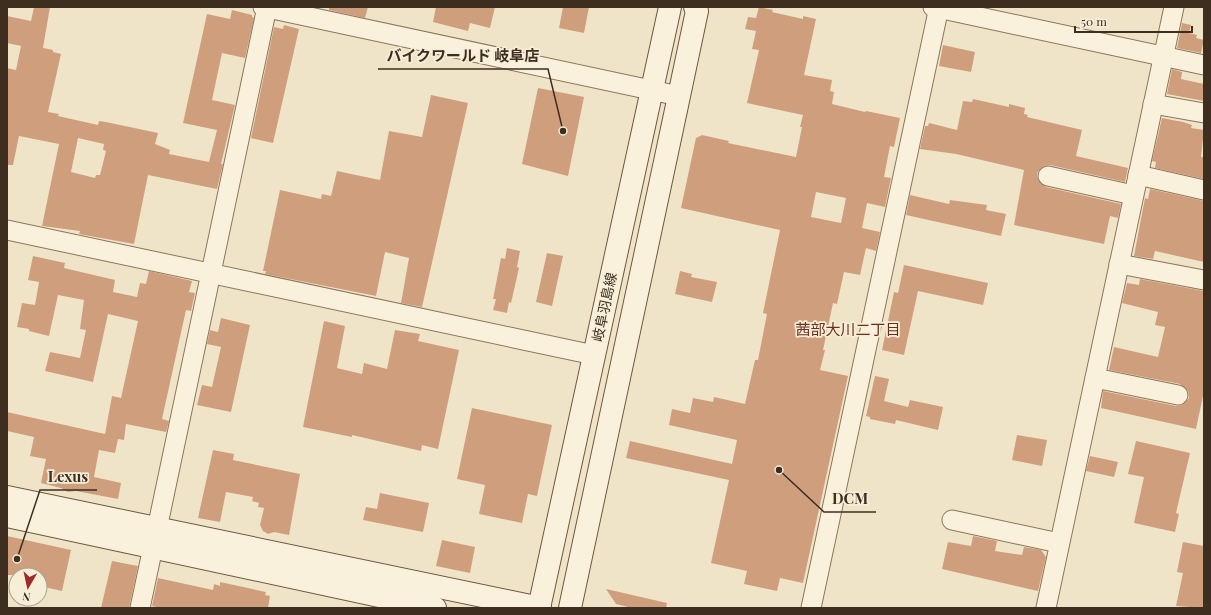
<svg xmlns="http://www.w3.org/2000/svg" width="1211" height="615" viewBox="0 0 1211 615" font-family="'Playfair Display','Noto Sans JP',serif">
  <style>
    .building { fill: #cf9f7d; fill-rule: evenodd }
    .lines { fill: none; stroke-linecap: round; stroke-linejoin: round }
    .street-casing { stroke: #8d765c; stroke-width: 21 }
    .secondary-casing { stroke: #6f573f; stroke-width: 24 }
    .street { stroke: #faf1dc; stroke-width: 19 }
    .secondary { stroke: #faf1dc; stroke-width: 22 }
    .labels { text-anchor: middle; dominant-baseline: central; stroke-width: 3.5; stroke-linejoin: round; paint-order: stroke }
    .street-label { font-size: 14px; fill: #3d2e20; stroke: #f7eed8 }
    .neighbourhood-label { font-size: 15px; fill: #6b2e1e; stroke: #f7eed8 }
    .leader { fill: none; stroke: #3d2e20; stroke-width: 1.5 }
    .callout-dot { fill: #3d2e20; stroke: #f7eed8; stroke-width: 1.5 }
    .callout-label { font-size: 15px; text-anchor: middle; font-weight: bold; fill: #3d2e20; stroke: #f7eed8; stroke-width: 3.5; stroke-linejoin: round; paint-order: stroke }
  </style>
  <rect width="100%" height="100%" fill="#f0e4c8"/>
  <g class="building">
    <path d="M34,7H50L43,48L53,50V52L61,54L48,112L59,114L58,116L98,125L99,121L106,122L158,133L155,144L170,150L169,154L209,162L217,130L183,123L207,14L230,19L232,10L252,15V17L254,18L245,58L222,53L212,100L235,105L221,164H223L217,189L148,175L134,244L79,234L80,231L42,226L59,144L19,136L13,165H7V68L16,70L21,46L7,43V16L31,21ZM78,138L104,144L103,150L106,151L100,175H96L95,178L71,172Z"/>
    <path d="M329,7H368L365,18L329,10Z"/>
    <path d="M436,7H495L490,28L470,23L468,31L433,22Z"/>
    <path d="M563,7H589L584,33L559,28Z"/>
    <path d="M759,7L773,10L772,12L803,19V16L816,19L804,75L832,80L830,91L834,92L832,104L865,112L866,111L900,118L894,147L890,146L884,177L891,178L885,207L867,203L862,228L880,232L876,251L866,248L860,275L844,272L837,304L833,303L823,350H825L820,370L848,376L803,583L780,578L777,591L744,584L747,571L711,563L729,480L626,458L630,441L732,464L737,440L669,425L672,409L690,413L693,398L713,402L714,397L745,404L755,360H758L767,314L763,313L780,230L681,208L696,138L702,135L729,141L728,143L796,157L802,127H800L803,115L747,103L759,50L752,49L756,31L745,29L748,17L756,18ZM816,192L846,198L841,223L811,217Z"/>
    <path d="M1182,23L1191,25L1189,33L1197,35L1196,38L1204,40L1201,53L1177,48Z"/>
    <path d="M284,25L299,29L273,143L251,138L274,27L283,29Z"/>
    <path d="M943,45L975,52L971,72L939,66Z"/>
    <path d="M1172,69L1182,72L1181,79L1204,84V101L1167,94Z"/>
    <path d="M538,88L584,97L568,176L522,164Z"/>
    <path d="M431,95L468,103L422,307L401,303L409,258L385,252L376,296L265,274L266,271H263L280,190L321,199L322,194L331,196L337,171L380,180L389,131L422,137Z"/>
    <path d="M973,99L1009,107V104L1025,108L1024,114L1028,115L1027,117L1082,130L1076,156L1128,168L1125,182L1050,165L1044,166L1037,173L1038,180L1046,187L1121,204L1118,218L1110,216L1104,244L1014,225L1024,170L956,154L920,149L925,126H928L929,123L957,130L963,101L972,102Z"/>
    <path d="M1162,118L1183,122L1192,125L1191,128L1204,130L1201,157H1204V179L1155,168L1156,162L1152,161Z"/>
    <path d="M1150,189L1204,201V262L1155,251L1153,259L1134,256L1145,198L1148,199Z"/>
    <path d="M910,195L949,204L950,200L987,205L986,210L1006,214L1001,236L906,215Z"/>
    <path d="M507,248L520,251L517,267L519,268L511,303L509,302L507,313L493,310L496,299H493L501,258L505,259Z"/>
    <path d="M547,253L563,256L552,306L536,302Z"/>
    <path d="M33,256L65,263L64,268L115,280L113,292L137,297L140,283L146,284L149,271L192,281L189,292L195,293L191,311L186,310L162,419L169,421L166,432L126,424L124,440L118,439L115,453L99,450L94,477L121,483L118,499L76,491L68,492L61,488L41,483L46,459L30,456L34,437L7,431V412L105,434L112,396L121,398L138,321L108,314L93,382L45,371L50,352L80,358L86,330L80,329L84,300L58,295L49,336L29,331V329L17,327L22,303L35,305L39,282L28,280Z"/>
    <path d="M904,265L988,283L983,305L918,291L904,355L882,350L894,292L898,293Z"/>
    <path d="M680,271L692,274L691,277L717,282L712,302L675,294Z"/>
    <path d="M1140,279L1204,291V391L1196,429L1101,408L1103,391L1176,406L1182,405L1189,398L1188,391L1180,384L1109,370L1114,347L1158,357L1165,327L1155,325L1158,312L1122,303L1127,283L1139,285Z"/>
    <path d="M221,318L250,325L231,412L197,405L202,385L212,387L221,347L207,344L210,330L218,332Z"/>
    <path d="M324,321L345,326L337,368L362,374L364,363L387,369L395,330L420,334L418,341L459,350L438,449L422,445L421,451L352,435V437L303,427Z"/>
    <path d="M875,376L889,379L884,401L908,407L910,400L943,407L938,430L896,420L895,424L870,419V417L866,416Z"/>
    <path d="M472,408L552,425L537,496L528,494L522,523L479,514L485,485L457,479Z"/>
    <path d="M1017,435L1047,440L1042,466L1012,460Z"/>
    <path d="M1136,441L1190,453L1176,513L1179,514L1175,532L1134,523L1144,477L1128,474Z"/>
    <path d="M213,450L234,454L233,460L300,474L289,535L274,532L268,534L263,531L260,525L264,508L258,507L259,503L252,501L253,497L226,492L220,522L198,518Z"/>
    <path d="M1090,456L1118,462L1114,477L1086,471Z"/>
    <path d="M380,493L429,503L423,532L363,520L366,507L377,509Z"/>
    <path d="M7,536L71,550L62,591L40,586V575H7Z"/>
    <path d="M973,536L997,541L995,551L1022,555L1024,547L1041,550L1046,557L1038,591L942,569L948,542L971,546Z"/>
    <path d="M442,540L475,547L470,573L436,566Z"/>
    <path d="M1183,542L1204,546V608L1176,606L1183,573L1177,572Z"/>
    <path d="M112,561L138,566L129,608H101Z"/>
    <path d="M158,578L213,590L214,584L220,586V582L266,592L265,595L270,596L268,608H160L152,606Z"/>
    <path d="M606,589L667,603L666,608H632L616,604Z"/>
  </g>
  <g class="lines">
    <defs>
      <g id="street">
        <path d="M263,7L679,96"/>
        <path d="M933,7L1204,65"/>
        <path d="M1153,104L1204,113"/>
        <path d="M1138,175L1204,190"/>
        <path d="M1048,176L1133,195"/>
        <path d="M7,230L594,355"/>
        <path d="M1119,264L1204,280"/>
        <path d="M1095,378L1178,395"/>
        <path d="M952,520L1059,543"/>
        <path d="M157,529L267,7"/>
        <path d="M140,608L153,547"/>
        <path d="M811,608L939,7"/>
        <path d="M1046,608L1174,7"/>
      </g>
      <g id="secondary">
        <path d="M7,497L540,608"/>
        <path d="M7,516L435,608"/>
        <path d="M539,608L670,7"/>
        <path d="M570,608L679,96L697,11L695,7"/>
      </g>
    </defs>
    <use href="#street" class="street-casing"/>
    <use href="#secondary" class="secondary-casing"/>
    <use href="#street" class="street"/>
    <use href="#secondary" class="secondary"/>
  </g>
  <g class="labels">
    <g class="street-label">
      <text transform="translate(604 307) rotate(-78)">岐阜羽島線</text>
    </g>
    <g class="neighbourhood-label">
      <text x="848" y="329">茜部大川二丁目</text>
    </g>
  </g>
  <path class="leader" d="M563 131L548 69H378M17 559L40 490H97M779 470L824 512H876"/>
  <g class="callout-dot">
    <circle cx="563" cy="131" r="4"/>
    <circle cx="17" cy="559" r="4"/>
    <circle cx="779" cy="470" r="4"/>
  </g>
  <g class="callout-label">
    <text x="463" y="61">バイクワールド 岐阜店</text>
    <text x="68" y="482">Lexus</text>
    <text x="850" y="504">DCM</text>
  </g>
  <rect width="1211" height="615" fill="none" stroke="#3d2e20" stroke-width="16"/>
  <g transform="translate(28 587) rotate(189)"><circle r="19" fill="#f7eed8" stroke="#ada18e"/>
  <path d="M0-3L7 15L0 10L-7 15Z" fill="#9e2a2b"/>
  <text y="-6" font-size="11" font-weight="bold" text-anchor="middle" fill="#3d2e20">N</text>
  </g>
  <path d="M1075 26v6h117v-6" fill="none" stroke="#3d2e20" stroke-width="2"/>
  <text x="1081" y="26" font-size="12" fill="#3d2e20" stroke="#f7eed8" stroke-width="3" paint-order="stroke">50 m</text>
</svg>
